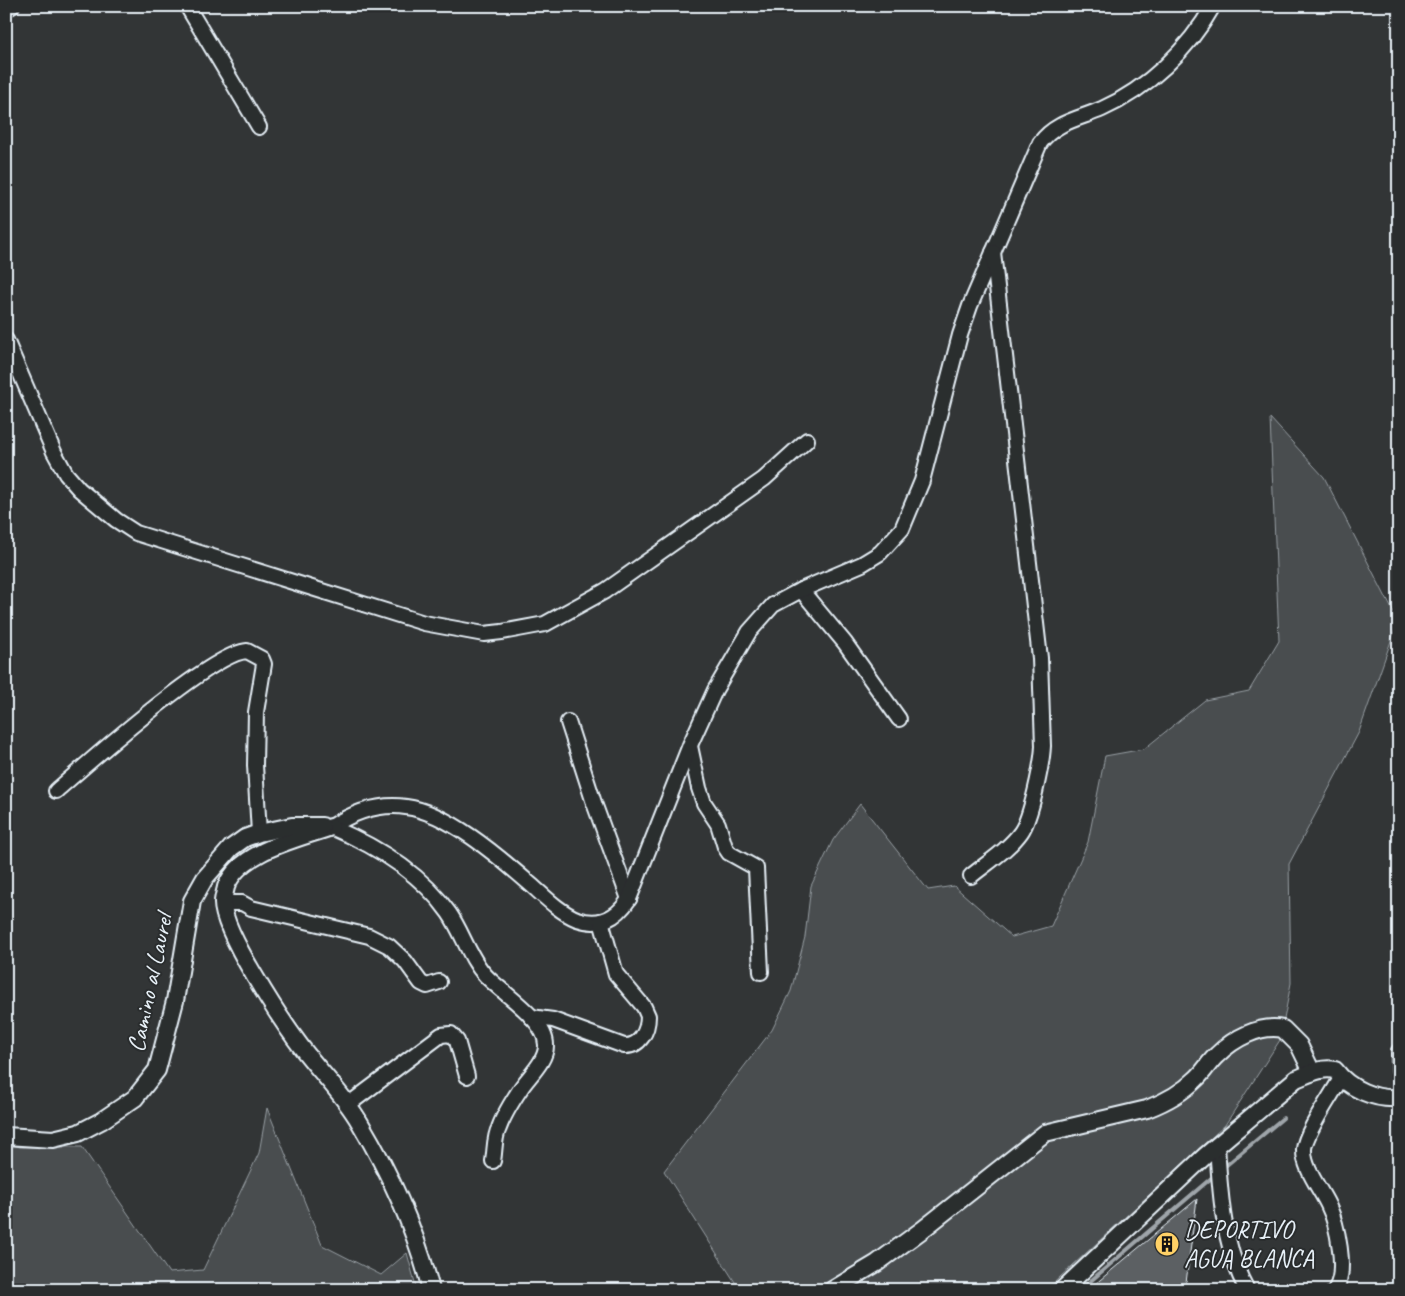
<svg xmlns="http://www.w3.org/2000/svg" width="1405" height="1296" viewBox="0 0 1405 1296" font-family="Caveat,sans-serif">
  <style>
    .green { fill: #494d4f; stroke: #989fa4 }
    .lines { fill: none; stroke-linecap: round; stroke-linejoin: round }
    .stream { stroke: #9fa5aa; stroke-width: 4 }
    .building { fill: #5c6063; stroke: #e8f1f8 }
    .minor-casing { stroke: #e8f1f8; stroke-width: 18 }
    .major-casing { stroke: #e8f1f8; stroke-width: 20 }
    .minor { stroke: #2a2d2e; stroke-width: 14 }
    .major { stroke: #2a2d2e; stroke-width: 16 }
    .labels { text-anchor: middle; dominant-baseline: central; stroke-width: 4; stroke-linejoin: round; paint-order: stroke }
    .street-label { font-size: 25px; fill: #e8f1f8; stroke: #2a2d2e }
    .poi-label { font-size: 25px; fill: #e8f1f8; stroke: #2a2d2e; text-anchor: start }
  </style>
  <rect width="100%" height="100%" fill="#323536"/>
  <filter id="ink" filterUnits="userSpaceOnUse"><feTurbulence type="fractalNoise" baseFrequency=".02" numOctaves="2"/><feDisplacementMap in="SourceGraphic" scale="10" xChannelSelector="R" yChannelSelector="G"/><feConvolveMatrix kernelMatrix="1 2 1 2 8 2 1 2 1" color-interpolation-filters="sRGB"/></filter>
  <g filter="url(#ink)">
    <g class="green">
      <path d="M1270,418L1324,477L1398,621L1359,732L1289,864L1291,983L1280,1040L1225,1125L1046,1290H740L664,1171L772,1030L791,991L805,937L811,886L833,840L860,804L928,890L954,886L1012,937L1051,926L1088,842L1105,756L1144,749L1205,700L1249,691L1279,641Z"/>
      <path d="M267,1108L322,1245L381,1275L407,1253L417,1290H6V1143L20,1147H82L169,1273L203,1270L259,1153Z"/>
    </g>
    <g class="lines">
      <g class="stream">
        <path d="M1223,1168L1283,1118"/>
        <path d="M1080,1290L1216,1174"/>
      </g>
    </g>
    <path class="building" d="M1197,1199L1185,1290H1088Z"/>
    <g class="lines">
      <defs>
        <g id="minor">
          <path d="M187,6L259,127"/>
          <path d="M6,9L12,6"/>
          <path d="M6,340L54,452L66,474L79,489L116,520L136,533L424,623L484,634L502,632L545,624L605,591L764,479L807,440"/>
          <path d="M801,590L845,643L899,719"/>
          <path d="M568,722L594,803L629,899"/>
          <path d="M690,746L699,788L704,803L718,824L725,847L729,853L756,868L761,972"/>
          <path d="M56,791C88,763 211,653 247,651L262,659L264,664L256,712L255,765L259,833"/>
          <path d="M331,827C354,812 378,803 406,807C447,812 498,856 529,883C543,895 559,912 577,919C600,927 617,918 629,899L690,745L715,690L749,632L773,605L801,590L862,564L880,553L902,529L922,481L960,335L970,306L1040,143C1055,122 1079,119 1102,109C1147,89 1189,49 1213,6"/>
          <path d="M331,827C376,846 421,873 449,913C463,933 469,958 486,976C502,993 547,1020 546,1046C546,1061 529,1076 521,1088C513,1100 504,1114 499,1128C494,1137 495,1151 493,1161"/>
          <path d="M971,876C987,863 1009,849 1021,832C1031,818 1042,765 1043,746L1040,658L993,252"/>
          <path d="M223,903H242L251,908L369,936L389,946L405,961L421,983L427,986L439,982"/>
          <path d="M531,1017L553,1020L624,1046C640,1047 648,1031 648,1016L644,1007L616,974L601,921"/>
          <path d="M1399,1051V1071"/>
          <path d="M349,1104L441,1035L451,1034L457,1041L467,1076"/>
          <path d="M1217,1145C1220,1193 1223,1247 1247,1290"/>
          <path d="M1335,1290C1348,1272 1337,1223 1328,1205C1320,1188 1303,1168 1304,1149C1305,1133 1332,1095 1341,1078"/>
        </g>
        <g id="major">
          <path d="M331,827C298,839 239,851 226,887C225,892 223,898 223,902C221,930 283,1023 302,1048C321,1073 344,1095 360,1123C391,1175 416,1231 431,1290"/>
          <path d="M6,1136L53,1139L78,1133L101,1121L135,1098L157,1070L175,1001L192,901L205,878L231,848L245,838L259,833L292,826H322"/>
          <path d="M832,1290L877,1263L922,1230L1045,1133L1147,1109C1165,1102 1182,1093 1196,1079C1204,1072 1209,1062 1217,1055C1233,1039 1260,1024 1283,1029L1299,1045L1312,1072"/>
          <path d="M1062,1290L1205,1156L1296,1079C1309,1074 1321,1067 1335,1070C1349,1089 1375,1100 1399,1098"/>
        </g>
      </defs>
      <use href="#minor" class="minor-casing"/>
      <use href="#major" class="major-casing"/>
      <use href="#minor" class="minor"/>
      <use href="#major" class="major"/>
    </g>
  </g>
  <defs>
    <symbol id="building-disc" viewBox="-11 -11 22 22"><circle r="9.5" fill="#ffd166" stroke="#2a2d2e"/><path d="M-4-6H4V6H1V3H-1V6H-4ZM-2.5-4.3h1.7v1.8h-1.7ZM.8-4.3h1.7v1.8H.8ZM-2.5-1h1.7V.8h-1.7ZM.8-1h1.7V.8H.8Z" fill="#111"/></symbol>
  </defs>
  <g fill-rule="evenodd">
    <use href="#building-disc" x="1153" y="1230" width="28" height="28"/>
  </g>
  <g class="labels">
    <g class="street-label">
      <text transform="translate(150 983) rotate(-78)">Camino al Laurel</text>
    </g>
    <g class="poi-label">
      <text x="1184" y="1230">DEPORTIVO<tspan x="1184" dy="29">AGUA BLANCA</tspan></text>
    </g>
  </g>
  <rect width="1405" height="1296" fill="none" stroke="#2a2d2e" stroke-width="25"/>
  <rect x="12" y="12" width="1380" height="1271" fill="none" stroke="#e8f1f8" stroke-width="2" filter="url(#ink)"/>
</svg>
